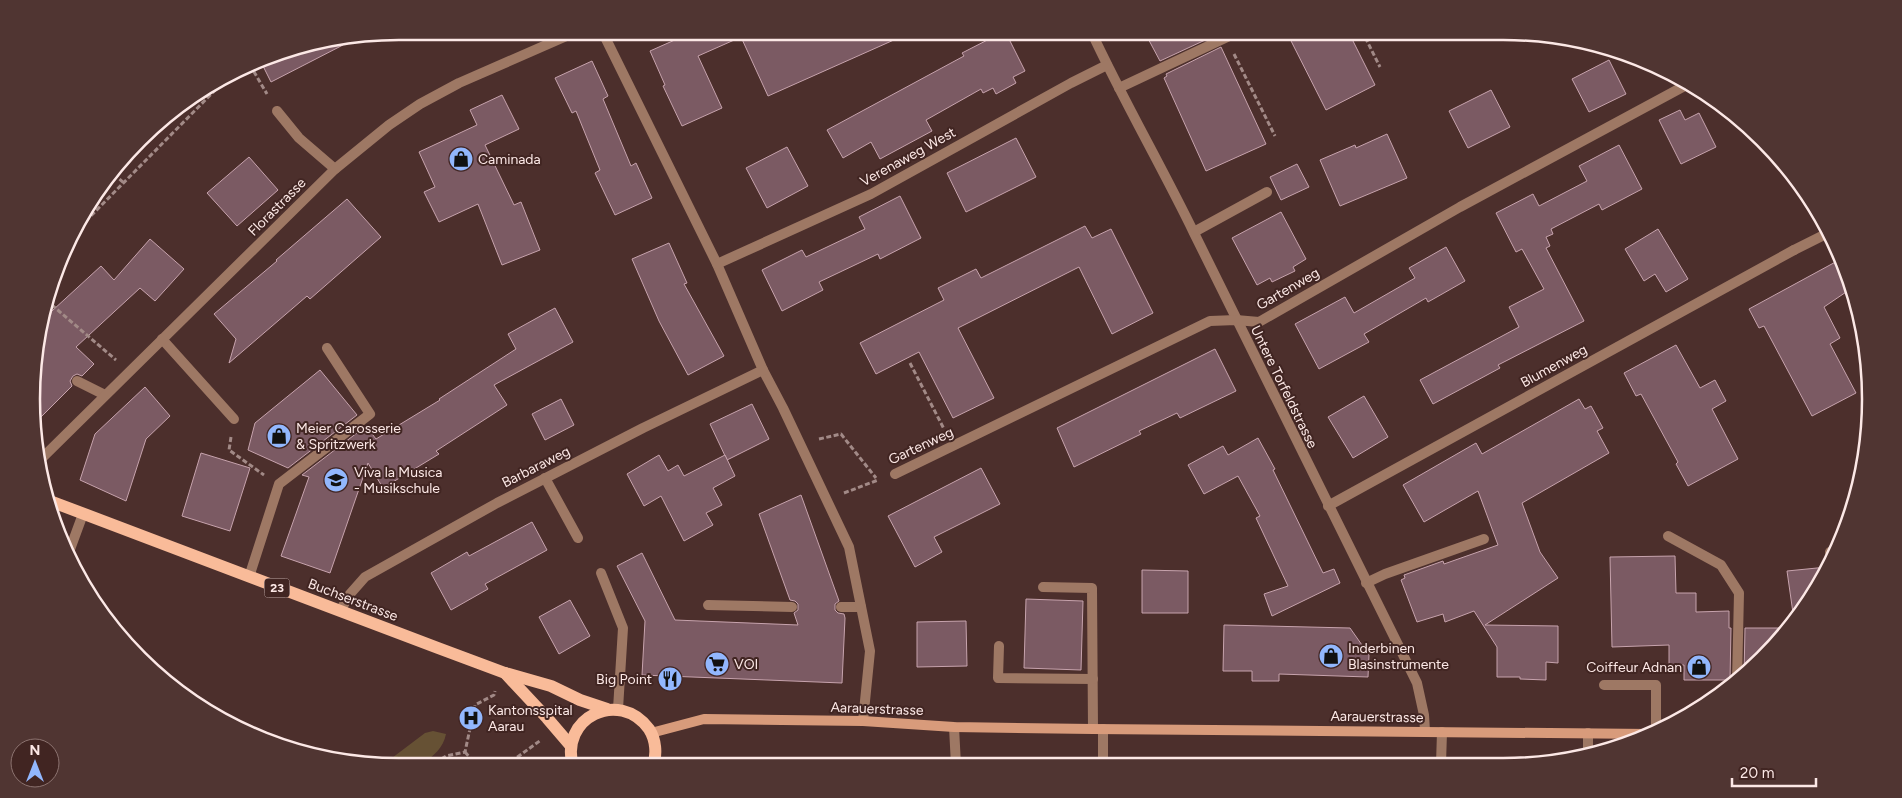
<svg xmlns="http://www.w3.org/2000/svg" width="1902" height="798" viewBox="0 0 1902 798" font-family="Figtree,sans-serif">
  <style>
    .green { fill: #665134 }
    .building { fill: #7b5a63; stroke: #c7a3ad }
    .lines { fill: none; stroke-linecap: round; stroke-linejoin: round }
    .path { stroke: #a28a87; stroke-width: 3; stroke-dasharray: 5 2.5; stroke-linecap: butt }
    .lane { stroke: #9e7864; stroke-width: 10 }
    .street { stroke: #9e7864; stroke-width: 10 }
    .secondary { stroke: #d89b7b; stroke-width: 10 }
    .primary { stroke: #f9bb99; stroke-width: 12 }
    .labels { text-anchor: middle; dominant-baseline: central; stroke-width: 4; stroke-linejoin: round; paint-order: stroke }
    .shield { fill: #412522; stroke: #c4aeab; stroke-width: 1 }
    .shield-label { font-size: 12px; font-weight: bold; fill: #fce8e6 }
    .street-label { font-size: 14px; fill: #fce8e6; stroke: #412522 }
    .poi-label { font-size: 14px; fill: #fce8e6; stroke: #412522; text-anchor: start }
    .rim { fill: none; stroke: #fce8e6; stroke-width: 2.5 }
  </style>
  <rect width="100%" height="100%" fill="#4c2f2c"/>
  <path class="green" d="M433,731L446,734C443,750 431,757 419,767H399L384,764L425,733Z"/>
  <g class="building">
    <path d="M695,31H914L768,96L741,37L698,56L722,108L682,126L663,86L665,85L650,51Z"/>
    <path d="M1005,31L1025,71L1013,77L1016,83L996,94L993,88L983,93L981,89L926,120L932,131L880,159L871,142L843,158L827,130L964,56L962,53Z"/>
    <path d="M1144,31H1214L1216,35L1160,61Z"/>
    <path d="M1286,31H1348L1375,85L1326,110Z"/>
    <path d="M342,41L343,45L271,82L260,60L281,51Z"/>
    <path d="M1221,47L1266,144L1206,171L1164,78L1167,76L1166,74Z"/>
    <path d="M1609,60L1626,94L1589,112L1572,79Z"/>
    <path d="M592,61L608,96L603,99L631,166L636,163L652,198L615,215L595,173L600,170L576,111L572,113L555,78Z"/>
    <path d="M1491,90L1510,127L1468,148L1449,111Z"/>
    <path d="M502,95L519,129L485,145L514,205L521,202L540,250L502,265L478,204L439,222L424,192L435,187L419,152L477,125L470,110Z"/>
    <path d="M1680,110L1685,120L1699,113L1716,147L1681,164L1659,120Z"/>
    <path d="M1387,134L1407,178L1340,206L1320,160L1355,145L1356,148Z"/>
    <path d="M1016,138L1036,177L966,212L947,173Z"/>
    <path d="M1619,145L1642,189L1602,210L1599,204L1551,229L1553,234L1546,237L1550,246L1546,248L1584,321L1498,365L1500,368L1433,404L1420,380L1519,327L1509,307L1544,289L1522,249L1516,252L1496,213L1533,194L1539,206L1587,181L1579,166Z"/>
    <path d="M787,147L808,186L767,208L746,168Z"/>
    <path d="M249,157L278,190L237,226L207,193Z"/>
    <path d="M1297,164L1309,187L1281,200L1270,177Z"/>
    <path d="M900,196L921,238L880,259L878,254L819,282L823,290L782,311L762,270L802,250L806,257L865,229L859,217Z"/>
    <path d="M347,199L381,237L310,299L307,296L229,363L236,339L214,314L277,261L276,260Z"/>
    <path d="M1281,212L1306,259L1293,267L1295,271L1272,282L1270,278L1257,285L1232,238Z"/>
    <path d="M1085,226L1092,238L1111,229L1153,313L1112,334L1079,267L958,328L994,398L953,418L919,352L876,374L860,343L944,300L938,288L976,269L981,278Z"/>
    <path d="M1658,229L1688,279L1666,292L1655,274L1644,281L1625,249Z"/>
    <path d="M150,239L184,269L155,301L140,288L76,347L94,364L82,376L77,374L73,376L70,381L72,386L37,421L34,351L41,321L101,266L114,280Z"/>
    <path d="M669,243L687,283L684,284L724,356L688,375L659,321L632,259Z"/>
    <path d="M1446,247L1465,281L1428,302L1426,298L1364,334L1369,342L1319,369L1295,324L1345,297L1354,313L1415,278L1409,268Z"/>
    <path d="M1841,259L1852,288L1824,307L1840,338L1830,344L1856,393L1812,416L1764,326L1759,328L1749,309Z"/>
    <path d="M555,308L573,342L494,385L507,405L436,451L439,454L383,488L368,463L330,573L281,556L309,477L302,475L366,426L376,439L440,400L439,399L516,349L508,334Z"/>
    <path d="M1676,345L1700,388L1715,380L1726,401L1712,409L1738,459L1688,486L1676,464L1678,462L1641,394L1636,396L1624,373Z"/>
    <path d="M1215,349L1236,391L1180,418L1177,413L1139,431L1141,434L1074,467L1057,428Z"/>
    <path d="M320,370L357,415L288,468L248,450L255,423Z"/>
    <path d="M145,387L170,416L146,439L126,501L80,480L95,434Z"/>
    <path d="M1364,396L1388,437L1353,458L1328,417Z"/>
    <path d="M561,399L574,425L545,440L532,414Z"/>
    <path d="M1579,399L1585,409L1591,406L1603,428L1597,431L1609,453L1522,503L1540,552L1558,578L1485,625L1558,626V663L1546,662V680L1520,679V677H1497V647L1474,611L1445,622L1443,614L1417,622L1401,580L1405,578L1404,575L1443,561L1444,564L1498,545L1478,491L1424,522L1403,485L1476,443L1482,454Z"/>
    <path d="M752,404L769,439L727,460L710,424Z"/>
    <path d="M1258,438L1275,469L1273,470L1323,573L1334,569L1340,583L1272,616L1264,594L1288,586L1256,518L1260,516L1238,476L1204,494L1188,465L1223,446L1228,455Z"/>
    <path d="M201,453L250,468L230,531L182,516Z"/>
    <path d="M659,455L668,471L678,465L684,476L725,455L735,476L713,488L722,505L706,513L713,525L684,541L661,496L644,506L627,474Z"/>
    <path d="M981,468L1000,504L934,537L942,552L915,567L888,516Z"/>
    <path d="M801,495L839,601L835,604V610L838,613L844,614L845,618L842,683L642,675L645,621L617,566L642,553L675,620L798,625L794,613L798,610V604L795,601L790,600L759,514Z"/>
    <path d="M532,522L547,550L485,584L488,589L451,610L431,573L467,552L469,556Z"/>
    <path d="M1675,556L1676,593H1696V612L1729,611V628H1731L1730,680H1684V665L1669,666V645L1612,647L1610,557Z"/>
    <path d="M1827,567L1809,603L1794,620L1787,571Z"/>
    <path d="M1142,570L1188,571V613H1142Z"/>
    <path d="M1026,599L1083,601L1081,670L1024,668Z"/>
    <path d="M570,600L590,636L559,654L539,617Z"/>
    <path d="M966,621L967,666L917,667V622Z"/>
    <path d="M1224,625L1350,628L1369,655L1368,677L1279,674V681H1252V671H1223Z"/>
    <path d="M1745,628H1787L1744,677Z"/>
  </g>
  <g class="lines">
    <g class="path">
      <path d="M1362,31L1380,67"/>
      <path d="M1234,54L1275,136"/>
      <path d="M250,65L267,94"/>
      <path d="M240,69L251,65"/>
      <path d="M114,174L125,184"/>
      <path d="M70,237L233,72"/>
      <path d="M46,300L116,360"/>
      <path d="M910,363L944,429"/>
      <path d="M231,437L229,450L264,475"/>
      <path d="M819,439L841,434L876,478"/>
      <path d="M844,493L878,480"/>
      <path d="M465,752L478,767"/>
      <path d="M505,766L541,740"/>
      <path d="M429,767L446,756L465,752L475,705L494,695L495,691"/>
    </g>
    <g class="lane">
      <path d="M277,111L299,138L335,169"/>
      <path d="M1194,232L1267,192"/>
      <path d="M1794,250L1830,232"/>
      <path d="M162,339L234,419"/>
      <path d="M77,381L105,395"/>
      <path d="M545,478L578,538"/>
      <path d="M1668,536L1721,565L1739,593L1737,681"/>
      <path d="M69,552L83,514"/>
      <path d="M1830,552H1834"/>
      <path d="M601,573L623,628L618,709"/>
      <path d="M249,577L279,484L370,414L327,348"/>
      <path d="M1366,583L1385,574L1484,539"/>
      <path d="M1043,587L1092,588L1093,729"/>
      <path d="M708,605L792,607"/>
      <path d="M841,607H861"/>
      <path d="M999,646L998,678L1093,679"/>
      <path d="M1604,685H1656V732"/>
      <path d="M954,727L956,765"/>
      <path d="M1588,752V733"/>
    </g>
    <g class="street">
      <path d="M602,31L717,264L763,370L783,408L849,547L870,651L863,721"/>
      <path d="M1091,31C1123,100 1161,165 1194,233C1268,383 1342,533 1417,683L1424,715L1425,731"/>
      <path d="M1119,88L1240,31"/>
      <path d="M717,264L871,194L1071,83L1107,65"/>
      <path d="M38,462L335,169L389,125L420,104L459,83L578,31"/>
      <path d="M895,474L1210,321L1236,320L1259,322L1460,207L1690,83"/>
      <path d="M1328,506L1794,250"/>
      <path d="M340,611L350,594L365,577L497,503L643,428L763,370"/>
      <path d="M1441,764L1442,732"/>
      <path d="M1103,765V729"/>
    </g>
    <path class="secondary" d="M651,733L704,719L863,721L954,727L1093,729L1650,734"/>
    <g class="primary">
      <path d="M50,501L438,648L505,673L551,686L580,700L607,709"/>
      <path d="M505,673L547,718L571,746"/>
      <path d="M573,766C559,718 619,688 649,729C656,740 657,754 653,766"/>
    </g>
  </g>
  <defs>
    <symbol id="shop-disc" viewBox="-11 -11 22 22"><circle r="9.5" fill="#92b7fd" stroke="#412522"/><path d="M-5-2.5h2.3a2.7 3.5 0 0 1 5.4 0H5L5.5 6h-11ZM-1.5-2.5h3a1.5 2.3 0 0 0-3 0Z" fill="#111"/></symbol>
    <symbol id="school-disc" viewBox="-11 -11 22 22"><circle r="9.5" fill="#92b7fd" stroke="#412522"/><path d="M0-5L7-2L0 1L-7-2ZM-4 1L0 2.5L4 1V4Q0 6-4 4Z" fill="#111"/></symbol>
    <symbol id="supermarket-disc" viewBox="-11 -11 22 22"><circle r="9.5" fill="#92b7fd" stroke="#412522"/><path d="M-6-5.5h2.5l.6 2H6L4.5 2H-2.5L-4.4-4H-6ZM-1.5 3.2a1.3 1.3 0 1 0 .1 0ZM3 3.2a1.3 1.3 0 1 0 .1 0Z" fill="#111"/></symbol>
    <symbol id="restaurant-disc" viewBox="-11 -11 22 22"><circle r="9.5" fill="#92b7fd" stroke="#412522"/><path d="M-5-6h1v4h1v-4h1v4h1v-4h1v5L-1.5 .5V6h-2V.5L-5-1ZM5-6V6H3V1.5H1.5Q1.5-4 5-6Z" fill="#111"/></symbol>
    <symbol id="hospital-disc" viewBox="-11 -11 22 22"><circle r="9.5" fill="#92b7fd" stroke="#412522"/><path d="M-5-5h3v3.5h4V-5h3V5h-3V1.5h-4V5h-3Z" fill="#111"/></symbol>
  </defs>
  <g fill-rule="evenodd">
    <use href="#shop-disc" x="447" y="145" width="28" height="28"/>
    <use href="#shop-disc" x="265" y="422" width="28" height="28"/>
    <use href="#school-disc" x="322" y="466" width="28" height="28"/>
    <use href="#shop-disc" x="1317" y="642" width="28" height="28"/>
    <use href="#supermarket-disc" x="703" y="650" width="28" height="28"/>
    <use href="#shop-disc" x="1685" y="653" width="28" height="28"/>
    <use href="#restaurant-disc" x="656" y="665" width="28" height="28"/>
    <use href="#hospital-disc" x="457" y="704" width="28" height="28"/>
  </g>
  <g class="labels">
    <rect class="shield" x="264.5" y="578.5" width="25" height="19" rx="4"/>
    <g class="shield-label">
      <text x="277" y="588">23</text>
    </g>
    <g class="street-label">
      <text transform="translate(908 157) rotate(-29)">Verenaweg West</text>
      <text transform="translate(277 207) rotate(-45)">Florastrasse</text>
      <text transform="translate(1288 289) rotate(-30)">Gartenweg</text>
      <text transform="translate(1554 366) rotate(-29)">Blumenweg</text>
      <text transform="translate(1284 387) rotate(64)">Untere Torfeldstrasse</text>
      <text transform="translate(921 446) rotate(-25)">Gartenweg</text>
      <text transform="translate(536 467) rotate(-27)">Barbaraweg</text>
      <text transform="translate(353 600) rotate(21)">Buchserstrasse</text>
      <text transform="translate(877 709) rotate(2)">Aarauerstrasse</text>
      <text transform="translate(1377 717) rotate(1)">Aarauerstrasse</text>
    </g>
    <g class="poi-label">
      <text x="478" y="159">Caminada</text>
      <text x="296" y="428">Meier Carosserie<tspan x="296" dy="16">&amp; Spritzwerk</tspan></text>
      <text x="354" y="472">Viva la Musica<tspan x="354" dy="16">- Musikschule</tspan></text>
      <text x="1348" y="648">Inderbinen<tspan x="1348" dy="16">Blasinstrumente</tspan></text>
      <text x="734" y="664">VOI</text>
      <text x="1682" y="667" text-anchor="end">Coiffeur Adnan</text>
      <text x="652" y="679" text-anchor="end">Big Point</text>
      <text x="488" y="710">Kantonsspital<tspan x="488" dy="16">Aarau</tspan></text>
    </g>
  </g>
  <path d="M0 0H1902V798H0ZM399 40H1503A359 359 0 0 1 1862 399V399A359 359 0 0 1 1503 758H399A359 359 0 0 1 40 399V399A359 359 0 0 1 399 40Z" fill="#503532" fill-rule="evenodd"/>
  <path class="rim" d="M399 40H1503A359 359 0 0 1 1862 399V399A359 359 0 0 1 1503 758H399A359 359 0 0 1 40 399V399A359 359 0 0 1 399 40Z"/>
  <g transform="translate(35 763)"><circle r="24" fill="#412522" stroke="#8c7370"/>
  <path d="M0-4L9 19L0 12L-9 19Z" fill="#92b7fd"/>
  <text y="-8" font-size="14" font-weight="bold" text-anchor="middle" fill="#fce8e6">N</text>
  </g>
  <path d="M1732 778v8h84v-8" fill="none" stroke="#fce8e6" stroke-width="2.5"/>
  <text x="1740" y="778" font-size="15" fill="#fce8e6" stroke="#412522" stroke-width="4" paint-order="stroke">20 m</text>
</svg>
